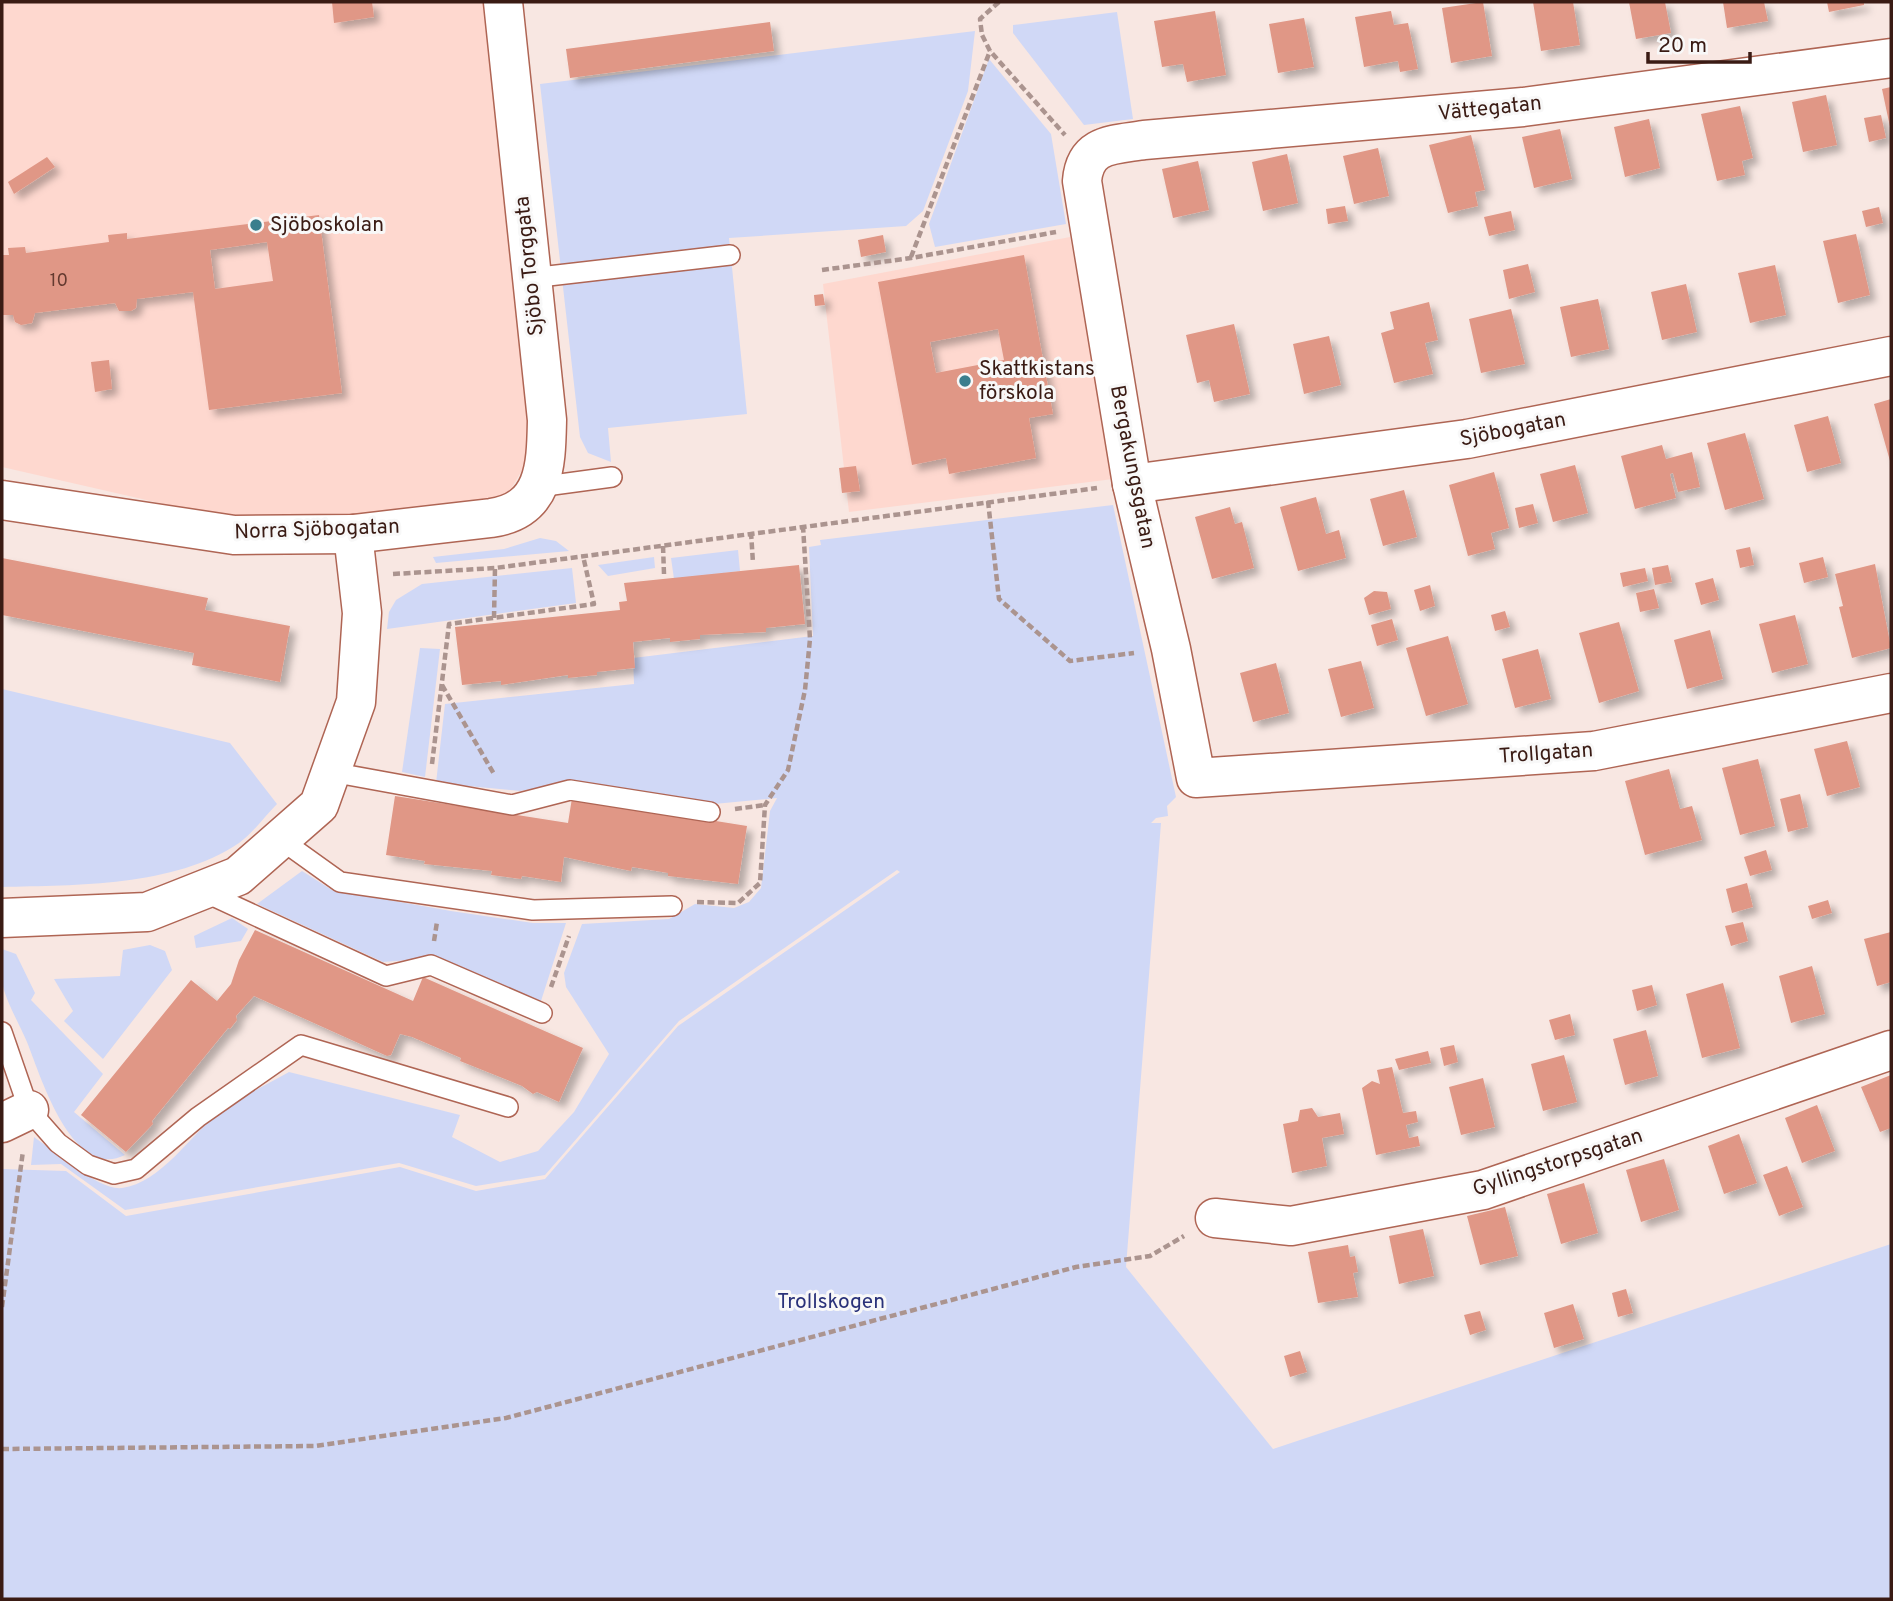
<svg xmlns="http://www.w3.org/2000/svg" width="1893" height="1601" viewBox="0 0 1893 1601" font-family="Overpass,sans-serif">
  <style>
    .built { fill: #fed8cf }
    .green { fill: #d0d8f6 }
    .building { fill: #e09786; fill-rule: evenodd; filter: url(#shadow) }
    .lines { fill: none; stroke-linecap: round; stroke-linejoin: round }
    .lane-casing { stroke: #af6554; stroke-width: 22 }
    .street-casing { stroke: #af6554; stroke-width: 41 }
    .path { stroke: #ab948f; stroke-width: 4.5; stroke-dasharray: 7 3.5; stroke-linecap: butt }
    .lane { stroke: #fff; stroke-width: 19 }
    .street { stroke: #fff; stroke-width: 38 }
    .poi-dot { fill: #3a7e8d; stroke: #f8f8f8; stroke-width: 2.5 }
    .labels { text-anchor: middle; dominant-baseline: central; stroke-width: 6; stroke-linejoin: round; paint-order: stroke }
    .number-label { font-size: 18px; fill: #643a30 }
    .street-label { font-size: 21px; fill: #3a1b14; stroke: #f8f8f8 }
    .poi-label { font-size: 21px; fill: #3a1b14; stroke: #f8f8f8; text-anchor: start }
    .park-label { font-size: 21px; fill: #2a327a; stroke: #f8f8f8 }
  </style>
  <defs>
    <filter id="shadow"><feDropShadow dx="6" dy="6" stdDeviation="3.5" flood-color="#0004"/></filter>
  </defs>
  <rect width="100%" height="100%" fill="#f8e7e2"/>
  <g class="built">
    <path d="M2,2H486L535,448L505,499L361,516L234,520L2,467Z"/>
    <path d="M1070,237L1113,479L849,512L823,284Z"/>
  </g>
  <g class="green">
    <path d="M1117,12L1133,119L1084,125L1013,33V25Z"/>
    <path d="M975,31L968,91L923,211L906,226L729,238L747,414L608,428L611,462L588,453L580,437L540,84Z"/>
    <path d="M989,59L1051,134L1066,224L935,247L929,224Z"/>
    <path d="M1113,505L1176,797L1167,806L1168,816L1156,818L1151,823H1161L1126,1267L1273,1449L1891,1244V1599H2V1169L66,1171L126,1216L400,1167L476,1191L545,1179L678,1026L900,872L897,870L679,1021L545,1175L476,1186L399,1163L125,1210L61,1164L31,1165L34,1137C53,1150 99,1191 122,1188C161,1183 190,1135 219,1113C240,1097 266,1085 289,1072L460,1115L452,1137L500,1162L538,1151L574,1112L609,1054L566,987L564,973L582,924L669,919L695,904L734,908L749,902L761,888L770,811L777,798L714,804L577,781L520,791L436,783L445,704L634,684L633,658L813,636L809,547L821,545L820,540Z"/>
    <path d="M540,538L556,541L569,551L436,563L433,557L504,549Z"/>
    <path d="M738,550L740,571L674,579L671,558Z"/>
    <path d="M654,557L655,568L608,576L598,565Z"/>
    <path d="M572,568L576,603L387,629L389,612L396,600L422,584Z"/>
    <path d="M420,648L440,649L425,777L402,772Z"/>
    <path d="M2,689L230,743L277,804C265,816 253,833 239,843C174,887 76,885 2,887Z"/>
    <path d="M302,871L332,890L451,911L533,923H566L541,1001L436,958L383,962L257,904Z"/>
    <path d="M232,918L248,929L241,941L196,948L194,936Z"/>
    <path d="M150,945L165,951L172,970L103,1059L64,1021L73,1011L54,979L120,976L123,950Z"/>
    <path d="M2,949L16,954L35,993L31,1000L103,1074L74,1112L125,1155C72,1181 41,1077 27,1042C19,1023 6,1002 2,982C0,972 2,959 2,949Z"/>
  </g>
  <g class="building">
    <path d="M332,2H372L374,17L334,23Z"/>
    <path d="M1483,2L1492,56L1451,63L1442,8Z"/>
    <path d="M1533,2H1573L1580,45L1541,51Z"/>
    <path d="M1629,2H1665L1671,33L1636,39Z"/>
    <path d="M1723,2H1764L1768,21L1727,28Z"/>
    <path d="M1827,2H1864V5L1829,12Z"/>
    <path d="M1215,11L1226,75L1187,82L1183,64L1162,67L1154,21Z"/>
    <path d="M1391,11L1394,25L1408,23L1418,69L1400,72L1398,61L1364,67L1355,17Z"/>
    <path d="M1304,18L1314,67L1278,73L1269,24Z"/>
    <path d="M770,22L774,51L570,78L566,49Z"/>
    <path d="M1891,87V127H1890L1882,89Z"/>
    <path d="M1826,95L1837,145L1803,152L1792,102Z"/>
    <path d="M1740,106L1753,158L1742,161L1745,175L1717,181L1701,114Z"/>
    <path d="M1881,115L1886,138L1869,142L1864,118Z"/>
    <path d="M1649,119L1660,168L1625,177L1614,127Z"/>
    <path d="M1560,129L1572,179L1534,188L1522,137Z"/>
    <path d="M1471,135L1485,190L1475,192L1478,206L1448,213L1429,145Z"/>
    <path d="M1378,148L1389,196L1354,204L1343,156Z"/>
    <path d="M1287,154L1298,203L1263,211L1252,162Z"/>
    <path d="M47,157L55,167L14,194L8,182Z"/>
    <path d="M1198,161L1209,210L1173,218L1162,169Z"/>
    <path d="M1345,206L1348,221L1328,224L1326,209Z"/>
    <path d="M1879,207L1883,223L1866,227L1862,211Z"/>
    <path d="M1511,211L1515,230L1489,236L1484,217Z"/>
    <path d="M319,215L342,393L209,410L193,292L137,299L136,308L131,311H119L115,303L35,313L32,323L21,325L15,322L13,315H2V255H9L8,248L25,247L26,253L109,242L108,235L127,233V239ZM267,242L273,281L215,289L210,250Z"/>
    <path d="M1856,234L1870,295L1838,303L1823,241Z"/>
    <path d="M883,235L886,252L861,257L858,240Z"/>
    <path d="M1024,255L1053,414L1029,418L1036,458L949,474L946,458L912,465L878,282ZM998,329L1004,360L936,373L930,342Z"/>
    <path d="M1528,264L1535,292L1509,299L1503,270Z"/>
    <path d="M1775,265L1786,315L1750,323L1738,273Z"/>
    <path d="M1686,284L1697,332L1662,340L1651,292Z"/>
    <path d="M823,294L825,305L815,306L814,295Z"/>
    <path d="M1598,299L1609,349L1571,357L1560,307Z"/>
    <path d="M1429,302L1438,340L1425,343L1433,374L1394,383L1381,333L1394,329L1390,312Z"/>
    <path d="M1511,309L1525,364L1481,373L1469,319Z"/>
    <path d="M1234,324L1250,394L1214,402L1209,380L1197,383L1186,335Z"/>
    <path d="M1329,336L1341,385L1304,394L1293,344Z"/>
    <path d="M109,360L112,389L95,392L91,362Z"/>
    <path d="M1891,399V461H1890L1874,404Z"/>
    <path d="M1828,416L1841,463L1807,472L1794,425Z"/>
    <path d="M1745,433L1764,499L1725,510L1707,443Z"/>
    <path d="M1662,445L1666,459L1692,452L1700,487L1678,492L1673,473L1670,474L1676,498L1635,509L1621,456Z"/>
    <path d="M1575,465L1588,513L1553,522L1540,474Z"/>
    <path d="M856,466L860,491L842,493L839,468Z"/>
    <path d="M1494,472L1509,528L1491,533L1495,549L1468,556L1449,485Z"/>
    <path d="M1404,490L1417,537L1383,546L1370,499Z"/>
    <path d="M1316,497L1326,534L1339,530L1346,558L1298,571L1280,507Z"/>
    <path d="M1533,504L1538,523L1519,528L1515,508Z"/>
    <path d="M1230,507L1235,524L1242,522L1254,568L1212,579L1195,517Z"/>
    <path d="M1750,547L1754,565L1740,568L1736,550Z"/>
    <path d="M1823,557L1828,577L1804,583L1799,563Z"/>
    <path d="M2,558L208,598L205,610L290,626L280,682L192,665L194,653L2,615Z"/>
    <path d="M1875,564L1891,648L1852,658L1839,607L1843,606L1835,574Z"/>
    <path d="M799,565L805,624L766,628V632L700,635V639L670,642V638L633,642L635,668L597,672V675L568,678V675L501,685V681L462,685L455,627L620,610L619,602L627,601L624,583Z"/>
    <path d="M1668,565L1672,582L1655,585L1652,568Z"/>
    <path d="M1645,568L1648,581L1623,587L1620,573Z"/>
    <path d="M1713,578L1719,600L1701,605L1695,583Z"/>
    <path d="M1430,585L1435,606L1420,611L1414,590Z"/>
    <path d="M1654,589L1659,608L1640,612L1636,593Z"/>
    <path d="M1374,591L1387,592L1391,609L1369,615L1364,598Z"/>
    <path d="M1505,611L1510,627L1495,631L1491,615Z"/>
    <path d="M1795,615L1808,664L1772,673L1759,624Z"/>
    <path d="M1392,619L1398,640L1377,646L1371,625Z"/>
    <path d="M1619,622L1639,691L1599,703L1579,633Z"/>
    <path d="M1710,630L1723,679L1687,689L1674,640Z"/>
    <path d="M1448,636L1468,704L1426,716L1406,648Z"/>
    <path d="M1538,649L1551,699L1515,708L1502,659Z"/>
    <path d="M1361,661L1374,708L1341,717L1328,669Z"/>
    <path d="M1276,663L1289,713L1253,722L1240,673Z"/>
    <path d="M1847,741L1860,787L1827,796L1814,749Z"/>
    <path d="M1758,759L1775,826L1740,835L1722,768Z"/>
    <path d="M1669,769L1680,809L1692,806L1702,840L1645,855L1625,781Z"/>
    <path d="M1800,794L1808,827L1788,832L1780,799Z"/>
    <path d="M395,796L568,823L572,798L747,826L738,884L668,876V873L632,867L631,871L564,857L561,882L522,876L521,879L491,875L492,871L424,864L425,861L386,855Z"/>
    <path d="M1766,850L1772,870L1750,876L1744,857Z"/>
    <path d="M1747,883L1753,907L1732,913L1726,889Z"/>
    <path d="M1828,900L1832,913L1812,919L1808,906Z"/>
    <path d="M1743,922L1748,941L1731,946L1725,926Z"/>
    <path d="M255,930L413,1001L423,977L583,1048L559,1102L537,1092L533,1094L522,1086L460,1061L461,1058L412,1037L400,1034L391,1055L387,1056L254,996L236,1016L237,1020L230,1029L228,1028L152,1121L153,1124L126,1152L81,1115L191,980L217,1001L231,984L239,960Z"/>
    <path d="M1891,932V982L1877,986L1864,939Z"/>
    <path d="M1812,966L1825,1014L1791,1023L1779,976Z"/>
    <path d="M1723,983L1740,1048L1702,1058L1686,994Z"/>
    <path d="M1652,985L1657,1005L1637,1011L1632,990Z"/>
    <path d="M1570,1014L1575,1035L1555,1040L1549,1020Z"/>
    <path d="M1646,1030L1658,1076L1625,1085L1613,1039Z"/>
    <path d="M1454,1045L1458,1062L1444,1066L1440,1048Z"/>
    <path d="M1428,1051L1431,1063L1399,1070L1395,1059Z"/>
    <path d="M1564,1055L1577,1102L1543,1111L1531,1064Z"/>
    <path d="M1392,1067L1403,1113L1416,1111L1418,1122L1406,1125L1409,1138L1418,1136L1420,1146L1376,1155L1362,1088L1372,1081L1380,1084L1377,1070Z"/>
    <path d="M1891,1075V1128L1880,1132L1861,1087Z"/>
    <path d="M1483,1078L1495,1127L1461,1135L1449,1087Z"/>
    <path d="M1817,1105L1835,1151L1802,1163L1785,1118Z"/>
    <path d="M1312,1108L1318,1117L1340,1113L1344,1134L1322,1138L1327,1166L1292,1173L1283,1124L1298,1121L1300,1110Z"/>
    <path d="M1739,1134L1757,1183L1724,1194L1708,1146Z"/>
    <path d="M1664,1159L1679,1210L1641,1222L1626,1170Z"/>
    <path d="M1787,1166L1803,1207L1779,1216L1763,1175Z"/>
    <path d="M1584,1183L1598,1233L1561,1244L1547,1194Z"/>
    <path d="M1505,1207L1518,1256L1480,1265L1467,1216Z"/>
    <path d="M1423,1229L1434,1276L1399,1284L1389,1236Z"/>
    <path d="M1348,1245L1350,1257L1355,1256L1358,1272L1353,1273L1358,1297L1318,1303L1308,1252Z"/>
    <path d="M1626,1289L1633,1313L1618,1317L1612,1293Z"/>
    <path d="M1573,1304L1584,1339L1554,1348L1544,1313Z"/>
    <path d="M1480,1311L1486,1330L1470,1335L1464,1315Z"/>
    <path d="M1300,1351L1307,1372L1290,1377L1284,1356Z"/>
  </g>
  <g class="lines">
    <defs>
      <g id="lane">
        <path d="M531,278L730,255"/>
        <path d="M538,487L612,477"/>
        <path d="M331,772L512,805L570,790L710,812"/>
        <path d="M280,839L340,882L533,910L672,906"/>
        <path d="M202,891L386,976L431,965L542,1013"/>
        <path d="M2,1032L29,1110L58,1143L88,1165L114,1174L136,1169L198,1117L301,1045L508,1107"/>
      </g>
      <g id="street">
        <path d="M1891,58L1523,107L1144,140C1113,145 1085,143 1082,181L1132,484L1171,649L1196,778L1594,751L1891,693"/>
        <path d="M1132,484L1467,439L1891,356"/>
        <path d="M2,500L234,535L353,534L491,518C546,510 546,465 547,420L503,2"/>
        <path d="M2,918L147,912L238,876L319,805L356,702L362,613L353,534"/>
        <path d="M2,1123L29,1110"/>
        <path d="M1215,1218L1291,1226L1483,1190L1891,1050"/>
      </g>
    </defs>
    <use href="#lane" class="lane-casing"/>
    <use href="#street" class="street-casing"/>
    <g class="path">
      <path d="M999,2L980,19L982,35L990,51L1065,135"/>
      <path d="M911,257L990,51"/>
      <path d="M822,270L911,258L1056,232"/>
      <path d="M988,501L999,599L1070,661L1134,653"/>
      <path d="M751,532L753,563"/>
      <path d="M663,546L664,574"/>
      <path d="M393,574L495,568L1097,488"/>
      <path d="M494,618L495,568"/>
      <path d="M442,685L494,774"/>
      <path d="M432,764L449,624L594,604L583,556"/>
      <path d="M735,809L765,805"/>
      <path d="M697,902L738,903L760,883L765,805L788,770L805,690L810,639L803,526"/>
      <path d="M434,941L437,922"/>
      <path d="M551,987L569,936"/>
      <path d="M2,1307L23,1151"/>
      <path d="M2,1449L315,1446L506,1418L1076,1267L1150,1256L1184,1236"/>
    </g>
    <use href="#lane" class="lane"/>
    <use href="#street" class="street"/>
  </g>
  <g class="poi-dot">
    <circle cx="256" cy="225" r="7"/>
    <circle cx="965" cy="381" r="7"/>
  </g>
  <g class="labels">
    <g class="number-label">
      <text x="59" y="281">10</text>
    </g>
    <g class="street-label">
      <text transform="translate(1490 109) rotate(-6)">Vättegatan</text>
      <text transform="translate(530 266) rotate(-96)">Sjöbo Torggata</text>
      <text transform="translate(1513 430) rotate(-11)">Sjöbogatan</text>
      <text transform="translate(1132 467) rotate(79)">Bergakungsgatan</text>
      <text transform="translate(317 530) rotate(-2)">Norra Sjöbogatan</text>
      <text transform="translate(1546 754) rotate(-4)">Trollgatan</text>
      <text transform="translate(1558 1163) rotate(-18)">Gyllingstorpsgatan</text>
    </g>
    <g class="poi-label">
      <text x="270" y="225">Sjöboskolan</text>
      <text x="979" y="369">Skattkistans<tspan x="979" dy="24">förskola</tspan></text>
    </g>
    <g class="park-label">
      <text x="831" y="1302">Trollskogen</text>
    </g>
  </g>
  <rect width="1893" height="1601" fill="none" stroke="#3a1b14" stroke-width="7"/>
  <path d="M1648 52v10h102v-10" fill="none" stroke="#3a1b14" stroke-width="3.5"/>
  <text x="1658" y="52" font-size="21" fill="#3a1b14" stroke="#f8f8f8" stroke-width="5" paint-order="stroke">20 m</text>
</svg>
